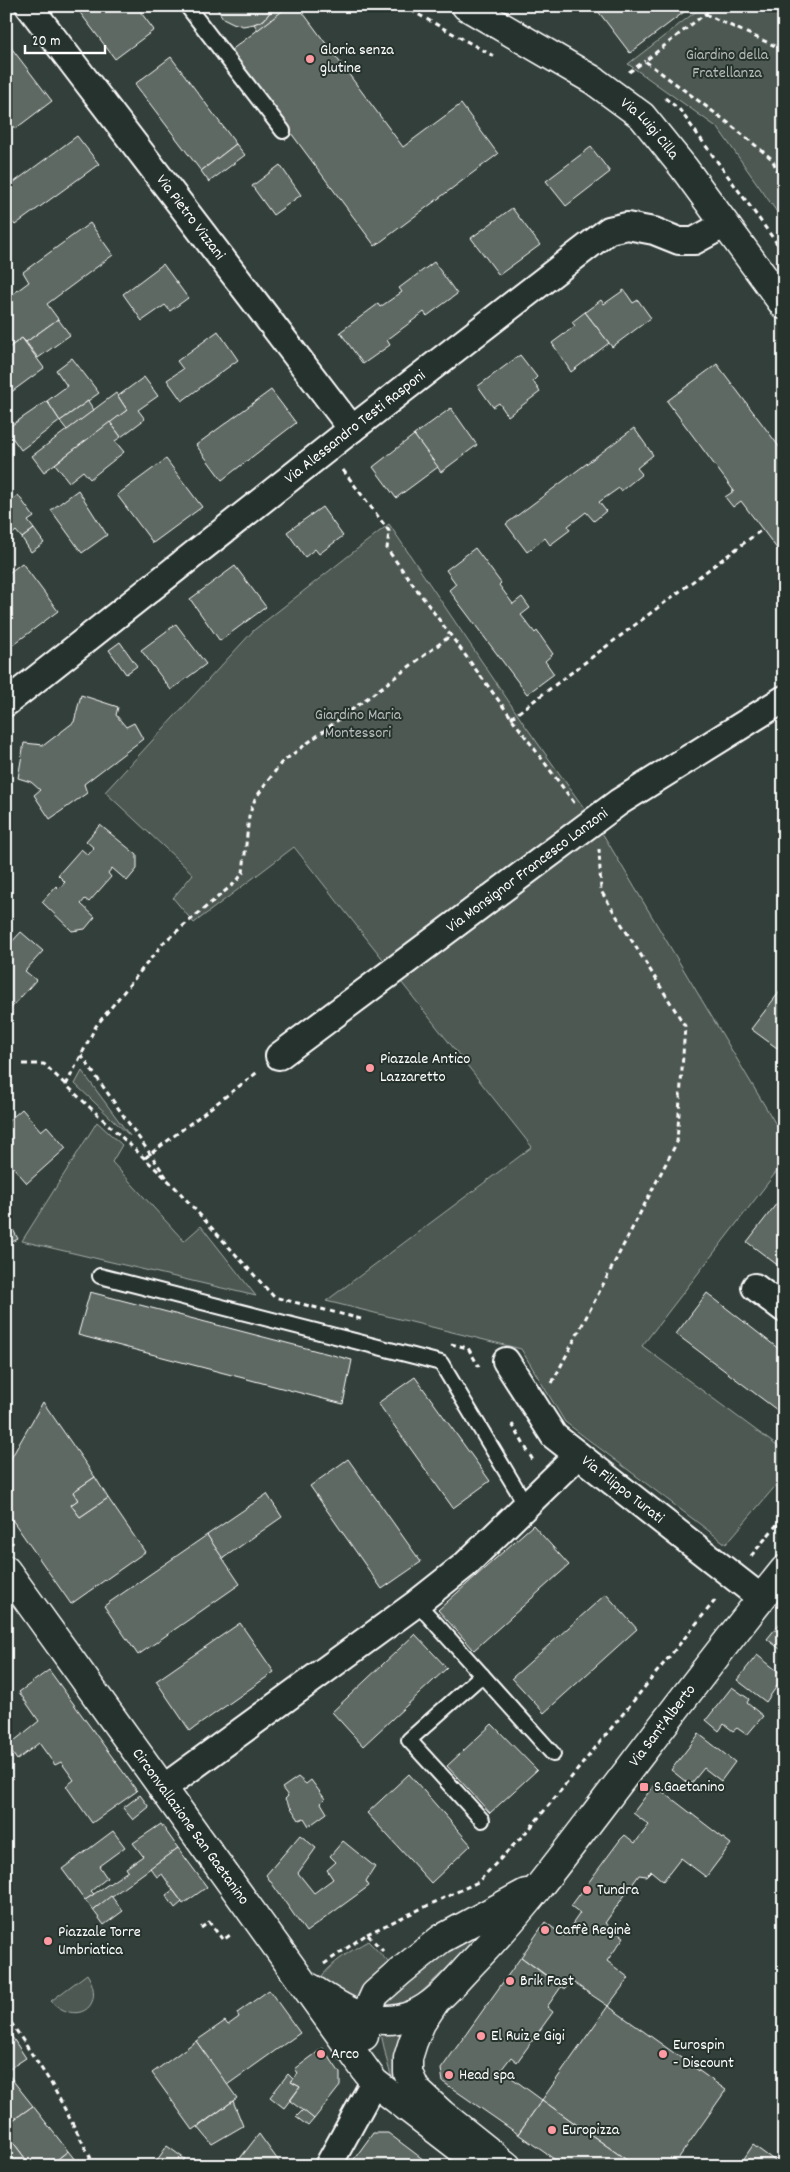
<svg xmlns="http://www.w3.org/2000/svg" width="790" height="2172" viewBox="0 0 790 2172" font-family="Dekko,sans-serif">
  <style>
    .green { fill: #4d5853; stroke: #a6aca9 }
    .building { fill: #5f6964; stroke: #fff }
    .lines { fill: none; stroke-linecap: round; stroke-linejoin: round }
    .lane-casing { stroke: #fff; stroke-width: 18 }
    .street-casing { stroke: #fff; stroke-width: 30 }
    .secondary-casing { stroke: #fff; stroke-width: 31 }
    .path { stroke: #fff; stroke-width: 3; stroke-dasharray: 5 4; stroke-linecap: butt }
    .lane { stroke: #26332d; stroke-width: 14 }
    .street { stroke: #26332d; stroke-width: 26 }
    .secondary { stroke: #26332d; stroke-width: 28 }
    .poi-dot { fill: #ff9aa2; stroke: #26332d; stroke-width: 2 }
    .labels { text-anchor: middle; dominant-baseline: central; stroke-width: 4; stroke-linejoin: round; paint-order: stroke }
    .poi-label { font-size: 16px; fill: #fff; stroke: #26332d; text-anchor: start }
    .park-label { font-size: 16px; fill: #b8bcba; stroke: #26332d }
    .street-label { font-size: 16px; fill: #fff; stroke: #26332d }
  </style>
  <rect width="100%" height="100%" fill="#333f3a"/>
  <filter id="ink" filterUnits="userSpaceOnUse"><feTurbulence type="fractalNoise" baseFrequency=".02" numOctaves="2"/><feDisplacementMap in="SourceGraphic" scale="10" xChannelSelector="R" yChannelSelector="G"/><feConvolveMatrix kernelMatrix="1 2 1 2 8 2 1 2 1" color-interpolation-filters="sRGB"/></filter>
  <g filter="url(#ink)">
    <g class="green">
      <path d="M703,6H784V222L718,128L628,64Z"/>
      <path d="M389,524L524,724L604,836L784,1138V1162L642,1346L784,1451V1476L726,1544L565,1422L521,1349L326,1301L532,1147L294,847L194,923L173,898L193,874L105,792L254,630Z"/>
      <path d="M82,1071L130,1136L75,1084Z"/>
      <path d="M97,1122L122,1145L112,1162L184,1241L201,1226L256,1296L22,1241Z"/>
      <path d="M501,1917L413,2000L403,2007L378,2009L411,1973Z"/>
      <path d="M368,1941L392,1966L360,2003L326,1984L321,1977C334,1961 350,1951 368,1941Z"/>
      <path d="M87,1974C107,2006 77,2027 51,2001Z"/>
      <path d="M412,2027L398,2088C388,2077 385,2047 380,2031Z"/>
    </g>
    <g class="building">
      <path d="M75,6H136L154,30L115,59Z"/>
      <path d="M215,6H275L264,20L254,24L243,26L233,23L223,18Z"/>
      <path d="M275,6H280L283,11L258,30L254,24L264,20Z"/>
      <path d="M289,6H298L403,147L461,104L498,154L375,246L230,51Z"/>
      <path d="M594,6H692L630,53Z"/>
      <path d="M6,41L52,101L15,129L6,117Z"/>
      <path d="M171,57L236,144L201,171L135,84Z"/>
      <path d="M77,136L99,164L15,225L6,215V188Z"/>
      <path d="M236,144L245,155L209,182L201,171Z"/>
      <path d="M591,147L610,172L566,206L546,181Z"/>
      <path d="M280,165L301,195L273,215L252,186Z"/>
      <path d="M512,208L540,245L499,275L471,238Z"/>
      <path d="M90,223L113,255L47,304L58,319L26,342L22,338L6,350V299L29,282L23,272Z"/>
      <path d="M434,262L457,294L427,316L424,312L387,340L390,345L363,364L340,332L378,304L380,307L402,292L399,288Z"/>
      <path d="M163,264L188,298L170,311L165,305L142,321L123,294Z"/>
      <path d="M624,290L633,303L638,300L651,318L612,347L585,312L601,300L604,304Z"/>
      <path d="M585,312L609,343L571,372L552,343L575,326L572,322Z"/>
      <path d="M58,319L70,335L38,358L26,342Z"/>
      <path d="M218,331L238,360L182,401L167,380L183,369L177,361Z"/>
      <path d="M22,338L44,368L6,396V350Z"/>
      <path d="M520,355L537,377L533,381L540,392L508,416L499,403L493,407L478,386Z"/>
      <path d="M72,358L99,393L60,421L47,401L67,386L56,370Z"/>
      <path d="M717,364L784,453V558L741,501L733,507L725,497L734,491L667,401Z"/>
      <path d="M144,377L158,396L138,410L145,419L121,437L110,422L127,410L118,396Z"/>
      <path d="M271,390L296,423L222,480L196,445Z"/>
      <path d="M116,393L127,410L44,472L32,456Z"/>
      <path d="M47,401L60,421L21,450L6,429Z"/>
      <path d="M88,401L94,410L67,430L60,421Z"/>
      <path d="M451,408L477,445L441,472L414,435Z"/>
      <path d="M110,422L121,437L115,441L124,452L90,479L83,471L69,482L55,464Z"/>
      <path d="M634,428L653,455L637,468L642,474L621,491L619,488L599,502L606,511L594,521L586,512L568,526L570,530L550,545L545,538L527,552L506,524Z"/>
      <path d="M414,435L438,467L396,498L373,467Z"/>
      <path d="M166,459L202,507L153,543L117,495Z"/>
      <path d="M78,490L107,535L82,553L51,510Z"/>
      <path d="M18,495L34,517L28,521L34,529L22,538L16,531L9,537L6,534V505Z"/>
      <path d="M322,507L343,536L319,554L315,549L305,557L287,532Z"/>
      <path d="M34,529L44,543L31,552L22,538Z"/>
      <path d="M475,548L501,583L499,585L513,604L522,597L530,608L521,615L535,633L537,631L553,654L545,661L554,674L527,694L449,590L456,584L446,570Z"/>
      <path d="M22,563L58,611L6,650V575Z"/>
      <path d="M235,566L266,607L220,641L190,599Z"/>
      <path d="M176,624L206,664L171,690L141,650Z"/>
      <path d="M120,642L137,666L126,674L109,650Z"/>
      <path d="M81,695L118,707L116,715L126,727L134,723L143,739L84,784L87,793L50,819L34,795L40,790L31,782L18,778L24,743L44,745L74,722Z"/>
      <path d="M100,825L137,855V869L127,881L112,868L108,873L111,877L89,902L85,899L81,904L95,917L85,929L72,931L42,902L56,886L59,889L65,882L58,875L81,849L88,855L94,848L86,841Z"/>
      <path d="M21,932L43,951L25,971L36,980L6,1014V948Z"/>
      <path d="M784,986V1047L780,1045L777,1048L751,1029Z"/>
      <path d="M22,1109L41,1131L47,1126L66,1148L27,1183L6,1159V1123Z"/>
      <path d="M777,1203L784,1208V1270L747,1242Z"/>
      <path d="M8,1220L18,1239L6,1245V1221Z"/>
      <path d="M90,1292L352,1360L343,1404L78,1335Z"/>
      <path d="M707,1293L784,1353V1400L777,1410L676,1334Z"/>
      <path d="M415,1377L490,1481L453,1508L378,1403Z"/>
      <path d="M43,1402L95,1477L73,1492L78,1500L71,1505L80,1517L108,1498L145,1552L71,1604L6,1511V1467Z"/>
      <path d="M348,1459L421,1562L382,1589L310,1486Z"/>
      <path d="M95,1477L108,1498L80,1517L71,1505L78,1500L73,1492Z"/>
      <path d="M267,1494L282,1517L222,1559L207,1535Z"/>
      <path d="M533,1525L569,1565L474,1650L438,1610Z"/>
      <path d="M207,1535L240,1584L138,1655L104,1606Z"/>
      <path d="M606,1594L637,1629L544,1713L512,1678Z"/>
      <path d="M784,1618V1652L767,1639Z"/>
      <path d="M240,1623L274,1672L190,1731L156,1681Z"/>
      <path d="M415,1634L447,1668L363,1746L332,1712Z"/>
      <path d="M757,1655L784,1676L766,1702L737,1680Z"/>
      <path d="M49,1670L137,1791L92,1823L66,1786L74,1780L61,1762L55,1765L39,1743L17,1760L6,1744V1738L10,1735L14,1741L39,1721L19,1692Z"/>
      <path d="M732,1687L749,1699L747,1703L763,1716L747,1735L737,1728L733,1731L724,1724L719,1731L706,1720Z"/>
      <path d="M492,1724L537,1770L490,1813L447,1766Z"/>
      <path d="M699,1734L735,1762L721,1781L704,1768L690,1785L671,1770Z"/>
      <path d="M409,1774L471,1845L431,1883L367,1813Z"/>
      <path d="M298,1777L306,1784L311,1780L325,1799L321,1803L327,1813L309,1826L304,1818L299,1820L285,1799L288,1796L282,1788Z"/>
      <path d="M654,1785L731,1844L706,1877L681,1858L663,1881L651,1871L646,1876L639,1875L605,1923L624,1937L607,1961L629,1978L608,2006L571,1981L565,1989L521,1957L545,1922L564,1936L580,1913L571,1906L620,1840L625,1835L635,1843L649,1825L633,1813Z"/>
      <path d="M140,1795L149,1807L133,1820L123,1808Z"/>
      <path d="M161,1824L178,1848L93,1910L85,1900L128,1871L126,1868L143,1856L133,1843Z"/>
      <path d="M113,1831L125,1847L99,1866L107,1878L91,1891L94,1894L85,1900L62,1869Z"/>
      <path d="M300,1835L316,1848L298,1873L314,1893L333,1879L327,1870L336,1862L330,1856L343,1841L375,1867L366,1881L369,1886L306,1932L266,1875Z"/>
      <path d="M178,1848L207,1887L183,1904L162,1874L157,1877L150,1868Z"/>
      <path d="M173,1890L182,1902L175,1908L166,1895Z"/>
      <path d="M111,1896L123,1911L104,1925L93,1910Z"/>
      <path d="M521,1957L561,1987L547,2007L553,2012L517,2062L511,2057L501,2070L542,2100L518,2134L443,2082L441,2069Z"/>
      <path d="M269,1990L300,2033L227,2085L196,2041L225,2021L228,2025L239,2017L237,2013Z"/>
      <path d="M608,2006L726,2090L673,2166H635L542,2100Z"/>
      <path d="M6,2028L26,2058L6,2071Z"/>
      <path d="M196,2041L237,2098L193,2130L152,2073Z"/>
      <path d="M323,2048L340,2073V2086L314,2119L290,2101L300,2087L291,2082L298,2073L295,2069Z"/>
      <path d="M6,2072L33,2106L6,2125Z"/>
      <path d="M288,2074L293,2079L291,2082L300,2087L284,2108L270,2097Z"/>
      <path d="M542,2100L635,2166H564L518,2134Z"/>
      <path d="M233,2101L243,2126L212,2144L198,2127Z"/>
      <path d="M33,2106L68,2151L49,2166H31L6,2133V2125Z"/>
      <path d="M303,2110L314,2119L308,2126L296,2117Z"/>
      <path d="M6,2133L31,2166H6Z"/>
      <path d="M373,2133H388L432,2166H376L373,2163L371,2166H349Z"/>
      <path d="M259,2134L280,2163L278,2166H234Z"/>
      <path d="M753,2145L782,2166H739Z"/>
      <path d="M167,2146L185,2159L183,2161L189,2166H153Z"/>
      <path d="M68,2151L80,2166H49Z"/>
    </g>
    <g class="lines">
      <defs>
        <g id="lane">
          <path d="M187,6L283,131"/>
          <path d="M100,1276L441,1363L526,1505"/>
          <path d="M417,1603L553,1754"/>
          <path d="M482,1820L409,1740L482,1675"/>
        </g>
        <g id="street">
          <path id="s1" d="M29,6L352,429"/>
          <path id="s2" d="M6,703L352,429L609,230L627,226L654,231L679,241H694L725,224"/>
          <path id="s3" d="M279,1056L619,802L784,699"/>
          <path d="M755,1287L784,1309"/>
          <path id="s4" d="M506,1361L554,1436L761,1598"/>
          <path d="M162,1789L417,1603L465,1565L578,1455"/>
          <path d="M328,2166L374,2082"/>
        </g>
        <g id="secondary">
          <path id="s5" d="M466,6L593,80L642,116L684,168L784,305"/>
          <path id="s6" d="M6,1570L374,2082L483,2166"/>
          <path id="s7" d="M311,1988C342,2009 374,2030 412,2015C439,2004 457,1978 477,1958C525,1908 566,1852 608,1797C666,1721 724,1644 784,1570"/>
          <path d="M434,2003L421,2023L413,2042L408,2058V2073L416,2090L442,2114L507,2166"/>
          <path d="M364,2036V2018L375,1994L401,1971L441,1939L526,1893"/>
        </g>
      </defs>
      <use href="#lane" class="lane-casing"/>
      <use href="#street" class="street-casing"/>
      <use href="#secondary" class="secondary-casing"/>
      <g class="path">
        <path d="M403,6L497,58"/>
        <path d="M715,6L645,61L727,122L772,159L784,185"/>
        <path d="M705,14L784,50"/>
        <path d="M629,72L645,61"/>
        <path d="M665,98L679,109L784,253"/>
        <path d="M343,470L389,531L387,549L575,804"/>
        <path d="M511,718L760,531"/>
        <path d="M81,1055L167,1178"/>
        <path d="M23,1064H44L66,1085"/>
        <path d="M145,1158L259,1071"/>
        <path d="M361,1319L274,1297L173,1185L66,1085L96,1026L165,941L236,882L243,873L249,816L255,799L281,763L450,636"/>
        <path d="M451,1344L468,1348L479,1367"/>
        <path d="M552,1383L677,1142L685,1026L601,891L599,849"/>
        <path d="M512,1424L534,1462"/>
        <path d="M6,1535L13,1544"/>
        <path d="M751,1556L784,1516"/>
        <path d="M201,1928L209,1922L223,1940L233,1933"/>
        <path d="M367,1934L478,1882L531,1827L717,1598"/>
        <path d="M324,1964L367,1934L383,1951"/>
        <path d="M6,2015L51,2083L95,2166"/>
      </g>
      <use href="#lane" class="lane"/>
      <use href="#street" class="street"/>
      <use href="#secondary" class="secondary"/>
    </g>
  </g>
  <g class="poi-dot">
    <circle cx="310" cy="59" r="5"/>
    <circle cx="370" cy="1068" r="5"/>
    <rect x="639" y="1782" width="10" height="10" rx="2.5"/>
    <circle cx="587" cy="1890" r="5"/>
    <circle cx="545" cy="1930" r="5"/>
    <circle cx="48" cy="1941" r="5"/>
    <circle cx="510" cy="1981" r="5"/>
    <circle cx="481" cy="2036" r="5"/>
    <circle cx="321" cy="2054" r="5"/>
    <circle cx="663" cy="2054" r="5"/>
    <circle cx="449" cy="2075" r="5"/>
    <circle cx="552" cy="2130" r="5"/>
  </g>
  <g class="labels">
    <g class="poi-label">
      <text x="320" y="50">Gloria senza<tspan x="320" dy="18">glutine</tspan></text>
      <text x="380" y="1059">Piazzale Antico<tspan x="380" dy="18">Lazzaretto</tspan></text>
      <text x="654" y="1787">S.Gaetanino</text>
      <text x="597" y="1890">Tundra</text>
      <text x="555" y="1930">Caffè Reginè</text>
      <text x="58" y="1932">Piazzale Torre<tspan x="58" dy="18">Umbriatica</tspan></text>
      <text x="520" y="1981">Brik Fast</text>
      <text x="491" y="2036">El Ruiz e Gigi</text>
      <text x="673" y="2045">Eurospin<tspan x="673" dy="18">- Discount</tspan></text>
      <text x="331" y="2054">Arco</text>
      <text x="459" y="2075">Head spa</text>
      <text x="562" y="2130">Europizza</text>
    </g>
    <g class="park-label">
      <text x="727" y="55">Giardino della<tspan x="727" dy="18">Fratellanza</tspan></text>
      <text x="358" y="715">Giardino Maria<tspan x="358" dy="18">Montessori</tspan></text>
    </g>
    <g class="street-label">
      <text stroke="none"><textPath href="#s5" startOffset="222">Via Luigi Cilla</textPath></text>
      <text stroke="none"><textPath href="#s1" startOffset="266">Via Pietro Vizzani</textPath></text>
      <text stroke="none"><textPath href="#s2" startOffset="445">Via Alessandro Testi Rasponi</textPath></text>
      <text stroke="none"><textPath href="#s3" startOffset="310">Via Monsignor Francesco Lanzoni</textPath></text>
      <text stroke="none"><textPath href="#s4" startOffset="176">Via Filippo Turati</textPath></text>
      <text stroke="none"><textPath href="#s7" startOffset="494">Via Sant'Alberto</textPath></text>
      <text stroke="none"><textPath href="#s6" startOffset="316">Circonvallazione San Gaetanino</textPath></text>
    </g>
  </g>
  <rect width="790" height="2172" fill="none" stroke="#26332d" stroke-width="25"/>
  <rect x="12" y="12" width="765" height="2147" fill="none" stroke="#fff" stroke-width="2" filter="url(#ink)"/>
  <path d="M25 45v8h80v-8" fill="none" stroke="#ffffff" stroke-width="2.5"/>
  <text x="32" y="45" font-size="15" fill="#ffffff" stroke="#26332d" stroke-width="4" paint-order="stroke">20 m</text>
</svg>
